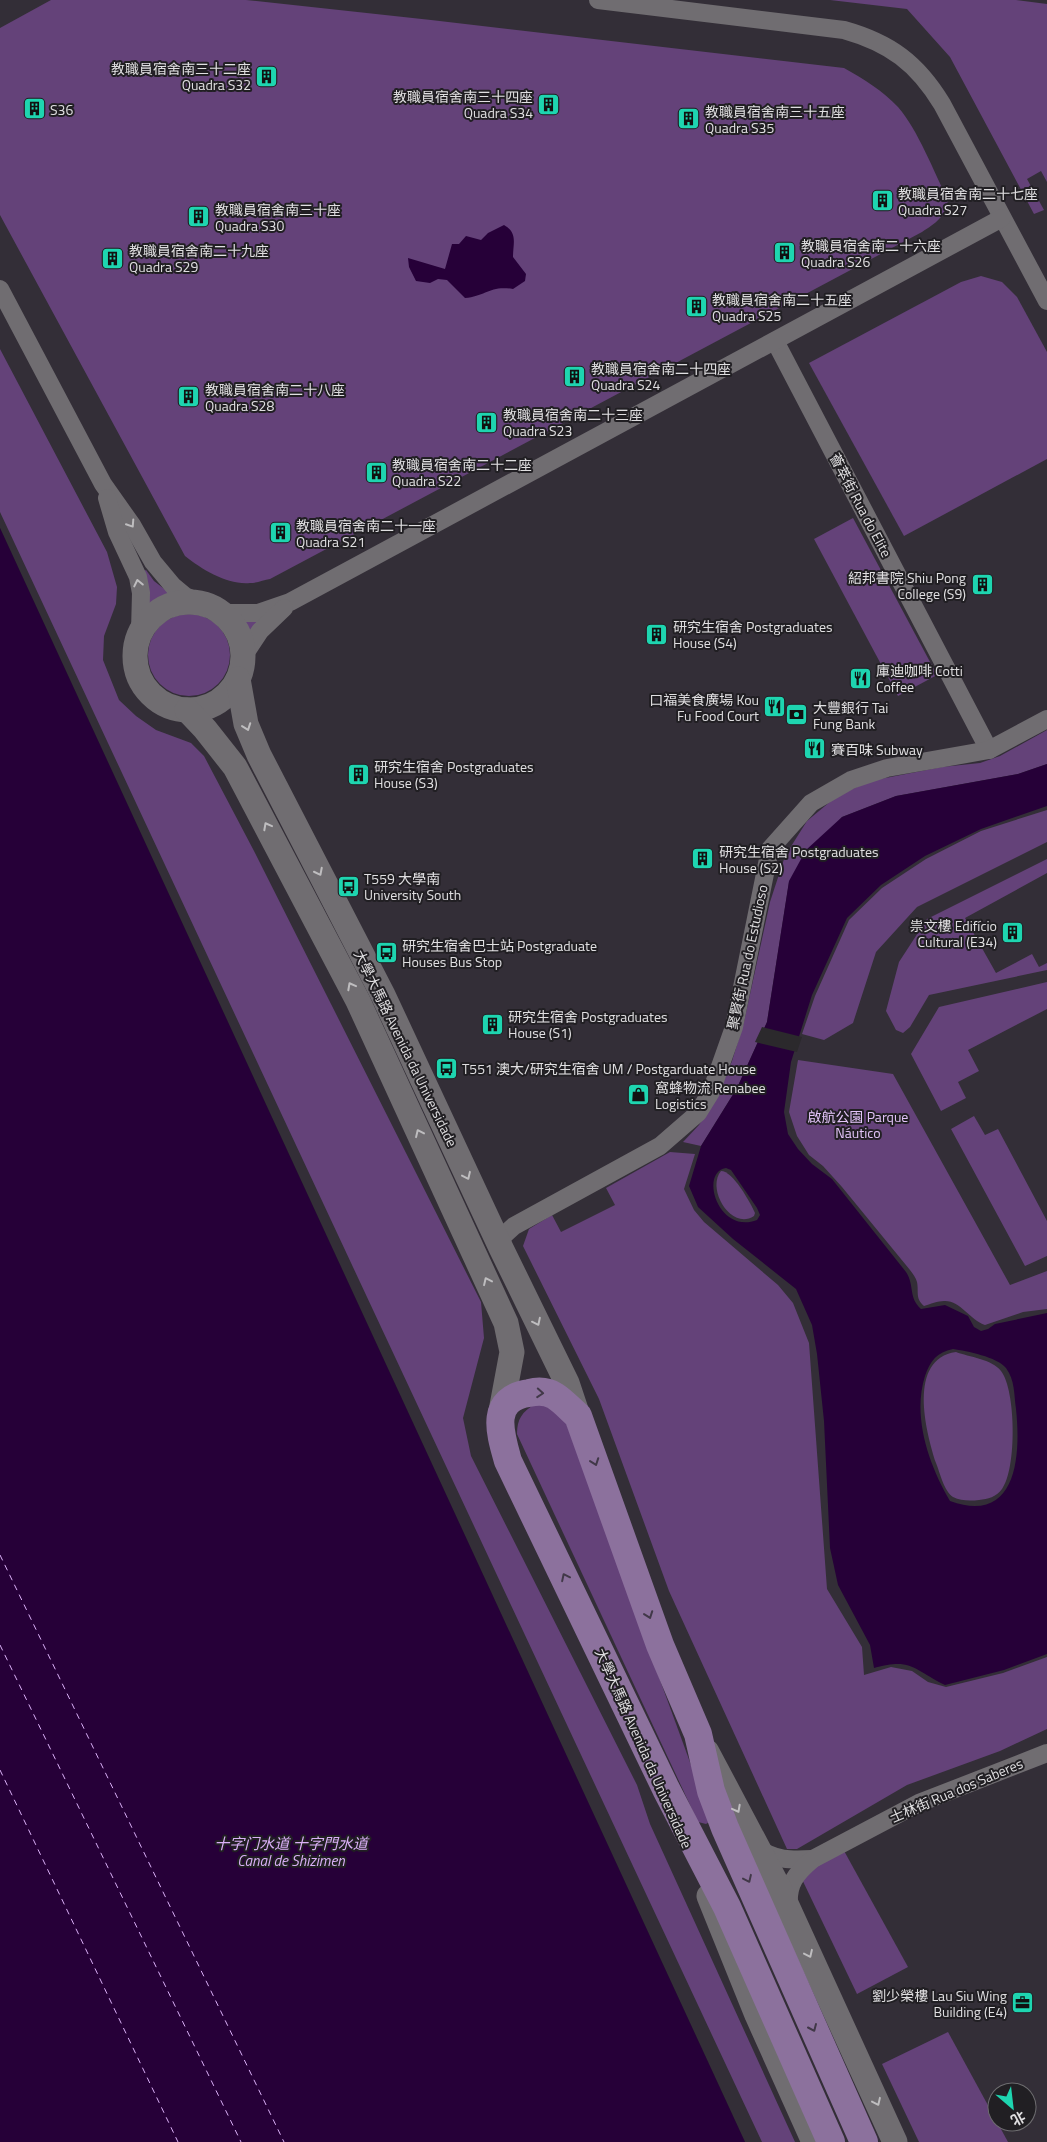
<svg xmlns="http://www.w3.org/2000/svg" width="1047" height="2142" viewBox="0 0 1047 2142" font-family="'Titillium Web','Noto Sans SC',sans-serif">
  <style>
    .built { fill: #332e37; fill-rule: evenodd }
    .green { fill: #644279 }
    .water { fill: #260038; fill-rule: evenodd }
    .pier { fill: #2b292c }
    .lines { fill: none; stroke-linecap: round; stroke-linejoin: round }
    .ferry { stroke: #dab0f7; stroke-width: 1; stroke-dasharray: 6 5; stroke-linecap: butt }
    .minor { stroke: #706d71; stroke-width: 18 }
    .secondary { stroke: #706d71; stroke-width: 25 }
    .primary { stroke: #8c719d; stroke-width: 28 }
    .oneway { stroke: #bebdbf }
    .oneway2 { stroke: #413848 }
    .labels { text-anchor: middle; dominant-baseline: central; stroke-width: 4; stroke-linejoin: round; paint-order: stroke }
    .poi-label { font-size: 14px; fill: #e0dfe1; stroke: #211f23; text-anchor: start }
    .street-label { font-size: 14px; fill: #e0dfe1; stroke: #211f23 }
    .park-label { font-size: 14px; fill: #e3c4f9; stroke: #211f23 }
    .water-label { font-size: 15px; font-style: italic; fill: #dab0f7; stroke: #211f23 }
  </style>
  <rect width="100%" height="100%" fill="#2b292c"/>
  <path class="built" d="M0,0H1047V2142H745L0,528ZM997,2092H1027V2122H997Z"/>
  <g class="green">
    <path d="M51,0H246L431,20L844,68C864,79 883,91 898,107C918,130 934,172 948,200C945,217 936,223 922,232L270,579C264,580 257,583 250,583C227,585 203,570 185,556L0,215V28Z"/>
    <path d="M830,0H1016L1047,4V182L1041,171L1027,179L1044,210L1034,214L950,57L907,9Z"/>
    <path d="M981,276L1002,282L1017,297L1047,352V459L904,536L809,363L961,282Z"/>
    <path d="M0,349L107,552L117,587L116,604L104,636L103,660L119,700L136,716L156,730L191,743L204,756L254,851L481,1302L484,1338L463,1418L471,1456L637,1785L650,1824L795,2142H762L0,512Z"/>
    <path d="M853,518L937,675L898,696L814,539Z"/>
    <path d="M146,570L154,581L172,595V597L151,607H148L142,572Z"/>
    <circle cx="189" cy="655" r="41"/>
    <path d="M265,616L246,640L236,620Z"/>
    <path d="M1047,730V764L1018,774L896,796L842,817L789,882L767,1022L737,1088L701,1146L683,1142L699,1125L719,1093L732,1061L744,1022L770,902L785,856L807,821L837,796L870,781L942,767L980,763L1000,756Z"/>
    <path d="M1047,810V842L917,907L876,952L853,1023L824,1040L802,1034L815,996L849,920L882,888L926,859L981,831Z"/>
    <path d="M1047,859V873L965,918L996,973L1032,954L1039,967L1047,963V970L929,995L910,1027L903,1033L896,1030L886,1011L899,962L927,919Z"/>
    <path d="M1047,982V1009L968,1050L979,1071L958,1082L966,1098L941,1111L911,1054L939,1007Z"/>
    <path d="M798,1060L893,1074L1010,1285L1047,1271V1309L1023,1312L985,1325C970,1320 960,1300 944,1301C938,1301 930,1304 924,1306C915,1298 919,1292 917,1282C916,1278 913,1274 910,1270L842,1187L823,1166L809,1155L797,1136L789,1112Z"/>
    <path d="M974,1116L985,1135L998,1129L1047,1221V1256L1025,1266L951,1129Z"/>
    <path d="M670,1152L695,1154L684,1189L694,1210L704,1222L778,1285L793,1303L809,1343L827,1589L862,1647L864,1675L891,1667L912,1671L928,1682L946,1687L1003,1673L1047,1657V1729L1000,1751L907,1785L797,1849H787L669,1591L599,1399L523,1246L529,1229L552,1215L561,1232L615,1205L606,1188Z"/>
    <path d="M721,1171C733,1171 750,1202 755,1213L754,1216C731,1231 706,1189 721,1171Z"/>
    <path d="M956,1352C969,1357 992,1359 1001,1371C1016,1390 1017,1469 1002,1489C996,1497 988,1499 979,1500C970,1501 961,1501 953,1497C944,1491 940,1473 936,1463C926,1432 907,1359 956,1352Z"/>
    <path d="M535,1404H545L564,1417L710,1817L709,1822L706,1824L698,1822L517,1434C517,1419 522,1412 535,1404Z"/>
    <path d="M843,1849L908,1967L857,1994L799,1873Z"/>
    <path d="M948,2032L1008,2142H919L882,2064Z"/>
  </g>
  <g class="water">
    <path d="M504,225C518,233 513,243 513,257L526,274L525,281L513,289C490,285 486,296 465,298L447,280L438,279L430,283L416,281L409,267L408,258L445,269L452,244H459L466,236L481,240L488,233Z"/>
    <path d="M0,528L77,695L745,2142H0Z"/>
    <path d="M1047,764V806L981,829L925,856L881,885L847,918L812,995L791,1062L784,1112L788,1134L798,1149L812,1164L832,1179L906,1272C915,1286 908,1297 921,1309L945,1305L968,1316L974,1327L981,1331L988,1329L995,1324L1047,1313V1654L1004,1670L945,1685C914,1670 912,1657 874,1668L870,1645L838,1585L830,1548L824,1421L817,1354L812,1325L796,1289L733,1239L698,1207L689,1186L701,1146L737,1088L767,1022L789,881L806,850L842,817L896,796L1018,774ZM726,1168L731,1170L757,1208L760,1215L757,1220C718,1235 699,1172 726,1168ZM953,1349C967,1351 997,1357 1006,1368C1015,1380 1014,1395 1016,1409C1021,1456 1017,1525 950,1501C929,1465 912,1417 925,1376C930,1361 937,1352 953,1349Z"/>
  </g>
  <path class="pier" d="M762,1027L802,1037L797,1052L755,1042Z"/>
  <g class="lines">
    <g class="ferry">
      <path d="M0,1555L284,2142"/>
      <path d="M0,1645L241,2142"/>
      <path d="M0,1770L178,2142"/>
    </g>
    <g class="minor">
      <path d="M598,0L844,30C890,43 917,63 942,104L1047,301"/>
      <path d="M0,289L103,484L132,525L153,562L173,586L185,596L200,602"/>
      <path d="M775,341L989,750"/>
      <path d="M107,498L117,532L138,577L141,593L140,631"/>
      <path d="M223,613H258L290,602L1002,218"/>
      <path d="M243,657L260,631L284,608"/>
      <path d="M501,1248L503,1236L514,1226L660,1146L698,1113L711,1092L734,1027L770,849L811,803L851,780L887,768L989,750L1047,719"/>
      <path d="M757,1847C774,1861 792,1860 813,1859"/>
      <path d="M789,1907C787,1884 796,1873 813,1859L919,1803L1047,1753"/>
    </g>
    <g class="secondary">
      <circle cx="189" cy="656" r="54"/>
      <path d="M238,679L246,724L259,755L383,995L501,1248L567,1383L578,1416"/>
      <path d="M187,710L205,729L235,767L358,1001L506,1323L512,1352L501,1411"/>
      <path d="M707,1752L778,1886L895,2142"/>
      <path d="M709,1896L757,2015L814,2142"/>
    </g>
    <path class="primary" d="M831,2142L727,1907L666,1789L508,1461C500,1433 489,1399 529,1393C537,1391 547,1391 555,1396C563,1401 571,1410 578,1416L660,1645L698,1734L711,1791L725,1828L864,2142"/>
  </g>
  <defs><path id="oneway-chevron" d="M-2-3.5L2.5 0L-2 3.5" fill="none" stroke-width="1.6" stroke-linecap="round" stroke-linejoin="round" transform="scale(1.25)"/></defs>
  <g class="oneway">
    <use href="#oneway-chevron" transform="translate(131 524) rotate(57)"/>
    <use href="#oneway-chevron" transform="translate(138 583) rotate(-102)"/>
    <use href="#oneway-chevron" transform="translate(247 727) rotate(70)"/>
    <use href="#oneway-chevron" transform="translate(267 826) rotate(-118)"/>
    <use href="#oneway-chevron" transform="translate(319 872) rotate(63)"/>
    <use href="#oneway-chevron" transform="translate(351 986) rotate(-118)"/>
    <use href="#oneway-chevron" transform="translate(419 1133) rotate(-115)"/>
    <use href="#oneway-chevron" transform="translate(467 1176) rotate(65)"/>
    <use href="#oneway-chevron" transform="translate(487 1281) rotate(-115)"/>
    <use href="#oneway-chevron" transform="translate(537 1322) rotate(64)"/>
    <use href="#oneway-chevron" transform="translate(737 1809) rotate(62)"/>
    <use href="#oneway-chevron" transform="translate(809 1954) rotate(65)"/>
    <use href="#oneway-chevron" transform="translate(877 2102) rotate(65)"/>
  </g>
  <g class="oneway2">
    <use href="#oneway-chevron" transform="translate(540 1393) rotate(4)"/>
    <use href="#oneway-chevron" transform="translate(595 1462) rotate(70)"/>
    <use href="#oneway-chevron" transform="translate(565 1577) rotate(-116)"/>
    <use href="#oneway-chevron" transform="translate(649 1615) rotate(70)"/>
    <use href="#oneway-chevron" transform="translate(748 1879) rotate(65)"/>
    <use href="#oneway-chevron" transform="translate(813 2028) rotate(66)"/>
  </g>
  <defs>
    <symbol id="building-square" viewBox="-11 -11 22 22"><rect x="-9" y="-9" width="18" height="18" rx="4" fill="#1ed5b0" stroke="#211f23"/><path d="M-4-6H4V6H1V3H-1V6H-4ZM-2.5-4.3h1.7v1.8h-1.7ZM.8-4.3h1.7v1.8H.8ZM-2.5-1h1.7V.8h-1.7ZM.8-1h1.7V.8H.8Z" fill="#111"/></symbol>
    <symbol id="restaurant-square" viewBox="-11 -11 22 22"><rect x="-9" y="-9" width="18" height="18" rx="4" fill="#1ed5b0" stroke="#211f23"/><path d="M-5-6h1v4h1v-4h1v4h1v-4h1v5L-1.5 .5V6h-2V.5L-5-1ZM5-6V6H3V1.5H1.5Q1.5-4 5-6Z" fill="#111"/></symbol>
    <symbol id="bank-square" viewBox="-11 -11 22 22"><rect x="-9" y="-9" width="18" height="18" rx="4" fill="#1ed5b0" stroke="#211f23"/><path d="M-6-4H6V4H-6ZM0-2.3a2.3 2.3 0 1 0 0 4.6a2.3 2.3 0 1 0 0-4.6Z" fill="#111"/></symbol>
    <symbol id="bus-square" viewBox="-11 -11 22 22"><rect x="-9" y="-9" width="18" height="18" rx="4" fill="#1ed5b0" stroke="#211f23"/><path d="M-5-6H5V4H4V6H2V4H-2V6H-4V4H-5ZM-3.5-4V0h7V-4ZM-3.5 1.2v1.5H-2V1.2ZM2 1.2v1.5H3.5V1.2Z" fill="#111"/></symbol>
    <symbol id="shop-square" viewBox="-11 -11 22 22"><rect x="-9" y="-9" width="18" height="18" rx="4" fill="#1ed5b0" stroke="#211f23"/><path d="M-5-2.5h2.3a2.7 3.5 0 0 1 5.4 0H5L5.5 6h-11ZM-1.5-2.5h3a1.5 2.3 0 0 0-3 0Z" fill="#111"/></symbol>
    <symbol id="office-square" viewBox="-11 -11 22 22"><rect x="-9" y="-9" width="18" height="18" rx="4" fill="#1ed5b0" stroke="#211f23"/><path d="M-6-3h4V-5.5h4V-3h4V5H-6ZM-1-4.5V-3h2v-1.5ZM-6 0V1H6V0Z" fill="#111"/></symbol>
  </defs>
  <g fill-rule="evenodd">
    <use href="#building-square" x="254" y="64" width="25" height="25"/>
    <use href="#building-square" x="536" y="92" width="25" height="25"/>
    <use href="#building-square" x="22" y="96" width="25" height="25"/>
    <use href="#building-square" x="676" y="106" width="25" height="25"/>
    <use href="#building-square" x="870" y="188" width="25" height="25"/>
    <use href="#building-square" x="186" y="204" width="25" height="25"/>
    <use href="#building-square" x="772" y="240" width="25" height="25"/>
    <use href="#building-square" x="100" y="246" width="25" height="25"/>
    <use href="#building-square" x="684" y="294" width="25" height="25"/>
    <use href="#building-square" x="562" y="364" width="25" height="25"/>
    <use href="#building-square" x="176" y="384" width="25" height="25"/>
    <use href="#building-square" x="474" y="410" width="25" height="25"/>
    <use href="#building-square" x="364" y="460" width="25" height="25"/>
    <use href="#building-square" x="268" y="520" width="25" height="25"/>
    <use href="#building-square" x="970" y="572" width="25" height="25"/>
    <use href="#building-square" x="644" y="622" width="25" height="25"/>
    <use href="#restaurant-square" x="848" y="666" width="25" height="25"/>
    <use href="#restaurant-square" x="762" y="694" width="25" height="25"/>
    <use href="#bank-square" x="784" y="702" width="25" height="25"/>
    <use href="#restaurant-square" x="802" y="736" width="25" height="25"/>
    <use href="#building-square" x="346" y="762" width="25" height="25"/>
    <use href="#building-square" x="690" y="846" width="25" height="25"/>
    <use href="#bus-square" x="336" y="874" width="25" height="25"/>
    <use href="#building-square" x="1000" y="920" width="25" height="25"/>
    <use href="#bus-square" x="374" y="940" width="25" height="25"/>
    <use href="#building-square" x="480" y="1012" width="25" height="25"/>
    <use href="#bus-square" x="434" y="1056" width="25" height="25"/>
    <use href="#shop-square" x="626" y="1082" width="25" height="25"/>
    <use href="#office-square" x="1010" y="1990" width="25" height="25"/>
  </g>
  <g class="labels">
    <g class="poi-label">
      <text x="251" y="68" text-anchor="end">教職員宿舍南三十二座<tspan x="251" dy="16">Quadra S32</tspan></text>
      <text x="533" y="96" text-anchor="end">教職員宿舍南三十四座<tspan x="533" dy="16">Quadra S34</tspan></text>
      <text x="50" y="109">S36</text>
      <text x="705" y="111">教職員宿舍南三十五座<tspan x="705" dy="16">Quadra S35</tspan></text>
      <text x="898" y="193">教職員宿舍南二十七座<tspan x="898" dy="16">Quadra S27</tspan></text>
      <text x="215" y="209">教職員宿舍南三十座<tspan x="215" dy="16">Quadra S30</tspan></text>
      <text x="801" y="245">教職員宿舍南二十六座<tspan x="801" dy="16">Quadra S26</tspan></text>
      <text x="129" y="250">教職員宿舍南二十九座<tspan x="129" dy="16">Quadra S29</tspan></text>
      <text x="712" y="299">教職員宿舍南二十五座<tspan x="712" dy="16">Quadra S25</tspan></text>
      <text x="591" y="368">教職員宿舍南二十四座<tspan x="591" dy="16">Quadra S24</tspan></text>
      <text x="205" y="389">教職員宿舍南二十八座<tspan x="205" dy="16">Quadra S28</tspan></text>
      <text x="503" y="414">教職員宿舍南二十三座<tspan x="503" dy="16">Quadra S23</tspan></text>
      <text x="392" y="464">教職員宿舍南二十二座<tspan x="392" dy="16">Quadra S22</tspan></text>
      <text x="296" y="525">教職員宿舍南二十一座<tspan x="296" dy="16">Quadra S21</tspan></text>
      <text x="966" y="577" text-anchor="end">紹邦書院 Shiu Pong<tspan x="966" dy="16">College (S9)</tspan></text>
      <text x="673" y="626">研究生宿舍 Postgraduates<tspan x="673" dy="16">House (S4)</tspan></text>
      <text x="876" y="670">庫迪咖啡 Cotti<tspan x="876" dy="16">Coffee</tspan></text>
      <text x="759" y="699" text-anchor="end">口福美食廣場 Kou<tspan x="759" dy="16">Fu Food Court</tspan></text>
      <text x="813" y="707">大豐銀行 Tai<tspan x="813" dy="16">Fung Bank</tspan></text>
      <text x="831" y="749">賽百味 Subway</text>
      <text x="374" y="766">研究生宿舍 Postgraduates<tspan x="374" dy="16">House (S3)</tspan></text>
      <text x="719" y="851">研究生宿舍 Postgraduates<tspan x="719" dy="16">House (S2)</tspan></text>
      <text x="364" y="878">T559 大學南<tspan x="364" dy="16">University South</tspan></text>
      <text x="997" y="925" text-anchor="end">祟文樓 Edifício<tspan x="997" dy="16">Cultural (E34)</tspan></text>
      <text x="402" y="945">研究生宿舍巴士站 Postgraduate<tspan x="402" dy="16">Houses Bus Stop</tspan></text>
      <text x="508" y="1016">研究生宿舍 Postgraduates<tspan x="508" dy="16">House (S1)</tspan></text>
      <text x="462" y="1068">T551 澳大/研究生宿舍 UM / Postgarduate House</text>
      <text x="655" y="1087">窩蜂物流 Renabee<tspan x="655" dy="16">Logistics</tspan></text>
      <text x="1007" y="1995" text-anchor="end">劉少榮樓 Lau Siu Wing<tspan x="1007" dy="16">Building (E4)</tspan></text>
    </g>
    <g class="street-label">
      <text transform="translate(861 505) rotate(62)">薈萃街 Rua do Elite</text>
      <text transform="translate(747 957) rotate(-78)">聚賢街 Rua do Estudioso</text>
      <text transform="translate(406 1048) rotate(64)">大學大馬路 Avenida da Universidade</text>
      <text transform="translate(644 1748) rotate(66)">大學大馬路 Avenida da Universidade</text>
      <text transform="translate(956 1790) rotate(-23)">士林街 Rua dos Saberes</text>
    </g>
    <g class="park-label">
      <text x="858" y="1116">啟航公園 Parque<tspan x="858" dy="16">Náutico</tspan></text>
    </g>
    <g class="water-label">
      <text x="291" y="1843">十字门水道 十字門水道<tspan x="291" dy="17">Canal de Shizimen</tspan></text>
    </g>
  </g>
  <g transform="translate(1012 2107) rotate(152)"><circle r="24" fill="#211f23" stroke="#6d6c6f"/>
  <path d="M0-4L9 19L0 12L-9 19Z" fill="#1ed5b0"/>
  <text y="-8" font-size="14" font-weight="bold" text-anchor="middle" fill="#e0dfe1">北</text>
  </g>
</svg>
